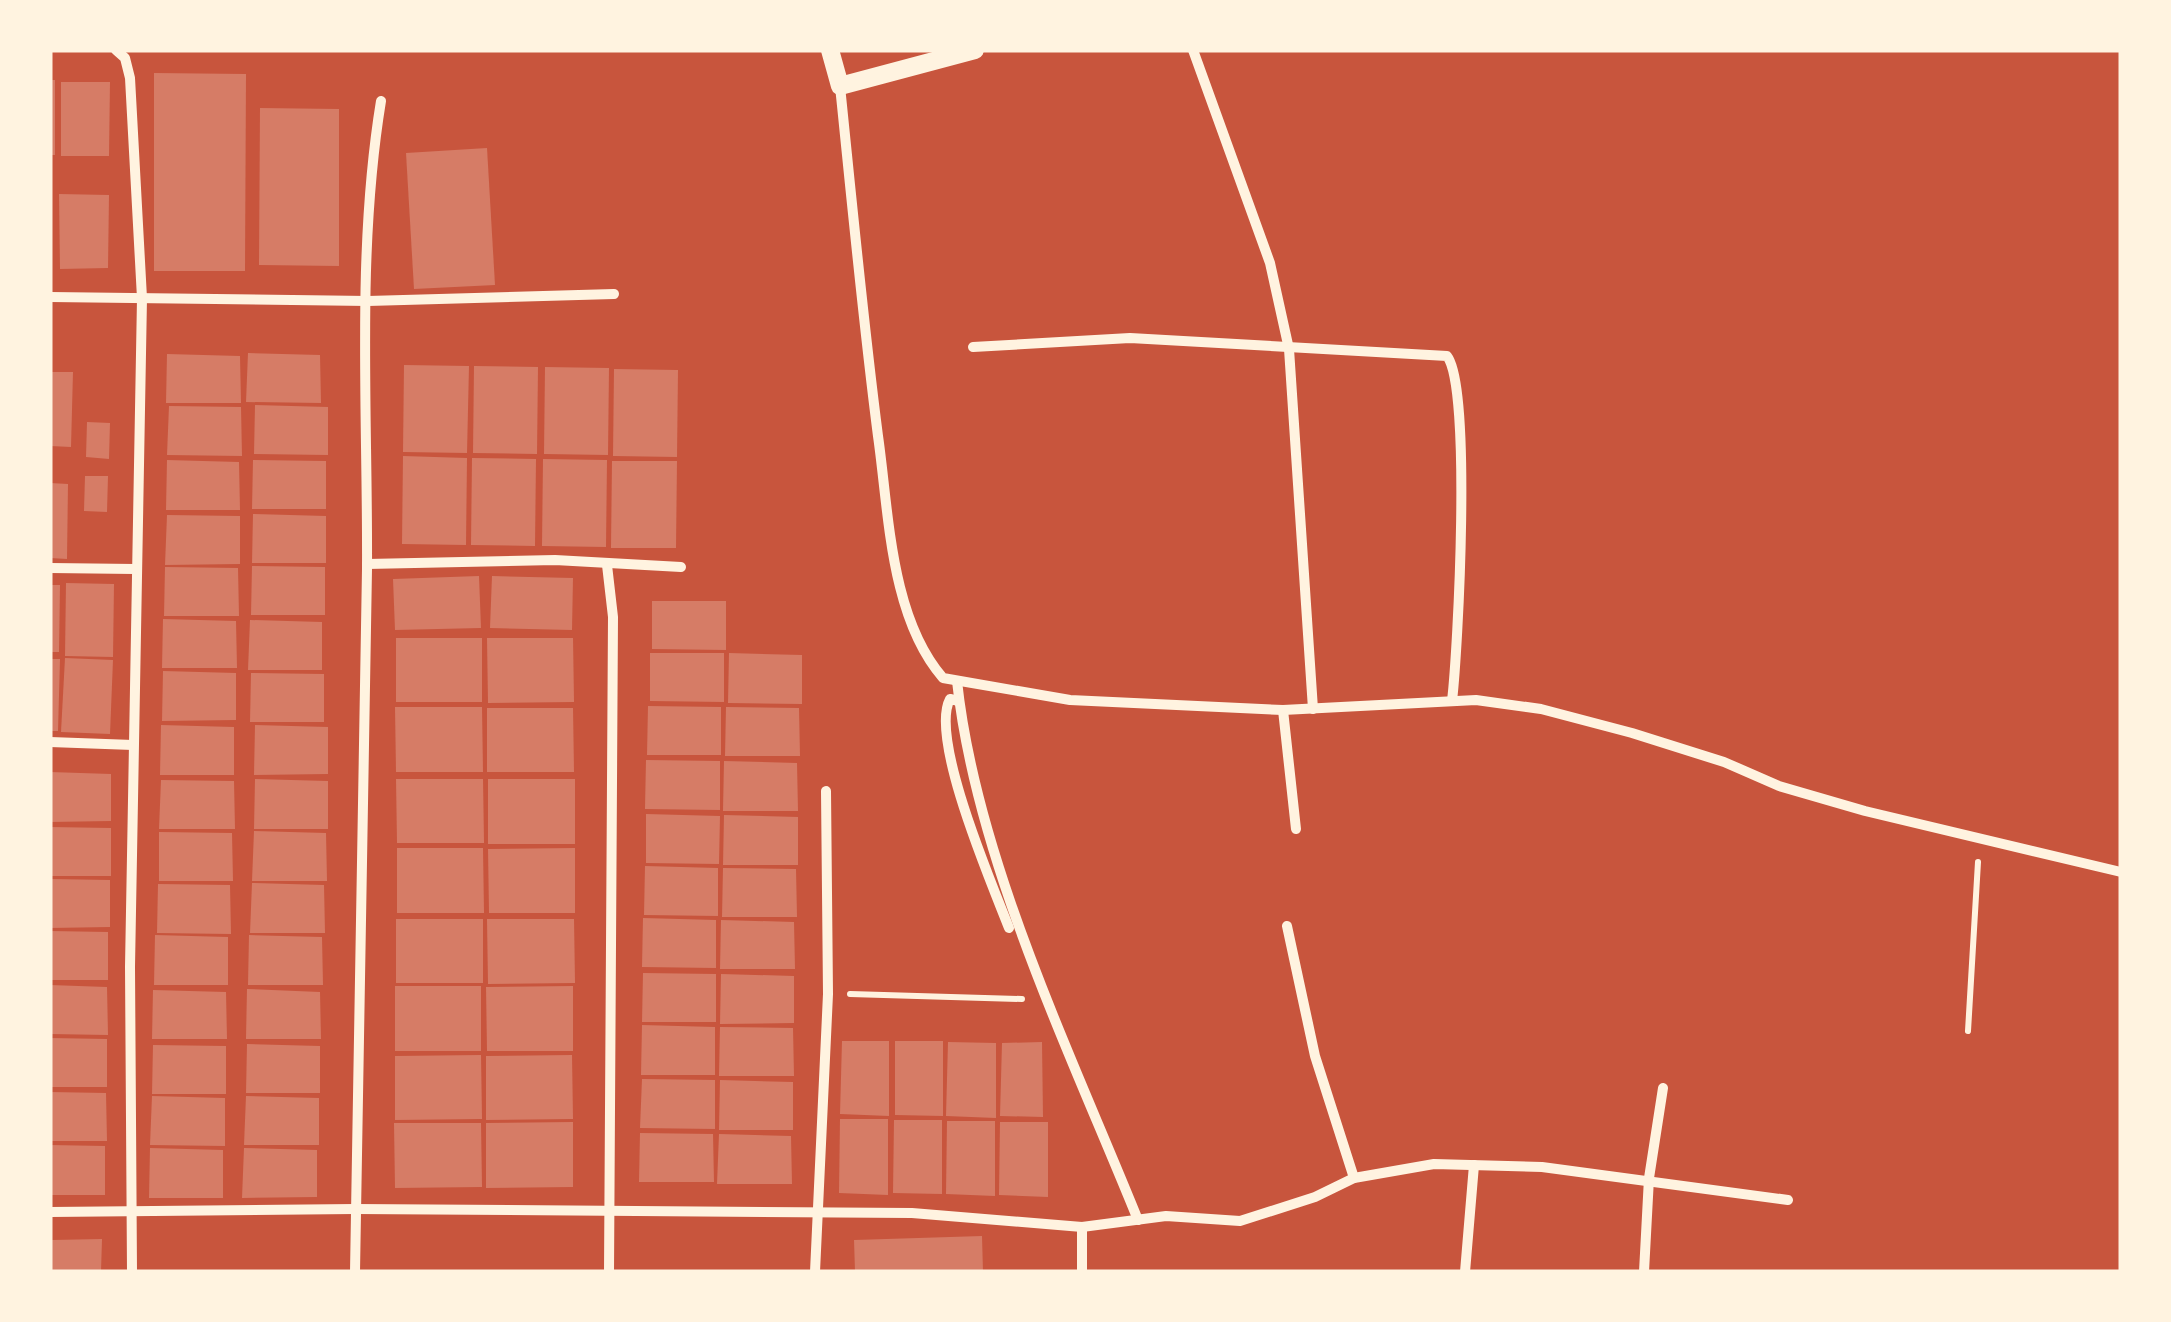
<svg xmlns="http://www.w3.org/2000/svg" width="2171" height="1322" viewBox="0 0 2171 1322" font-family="'DejaVu Sans',sans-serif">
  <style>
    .building { fill: #d67c66 }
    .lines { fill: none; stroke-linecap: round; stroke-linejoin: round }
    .path { stroke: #fff3e0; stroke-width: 6 }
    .minor { stroke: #fff3e0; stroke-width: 10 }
    .tertiary { stroke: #fff3e0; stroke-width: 18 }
  </style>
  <rect width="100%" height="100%" fill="#c8553d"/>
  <g class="building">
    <path d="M154,73L246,74L245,271H154Z"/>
    <rect x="50" y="80" width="5" height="75"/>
    <path d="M61,82H110L109,156H61Z"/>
    <path d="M260,108L339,109V266L259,265Z"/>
    <path d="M487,148L495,285L414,289L406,153Z"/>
    <path d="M59,194L109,195L108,268L60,269Z"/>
    <path d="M248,353L320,355L321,403L246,402Z"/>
    <path d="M167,354L240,356L241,403H166Z"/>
    <path d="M404,365L469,366L467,453L403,452Z"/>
    <path d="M474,366L538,367L537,454L473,453Z"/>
    <path d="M545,367L609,368L608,455L544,454Z"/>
    <path d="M614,369L678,370L677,457L613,456Z"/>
    <path d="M50,372H73L71,447L50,446Z"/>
    <path d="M255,405L328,407V455L254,454Z"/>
    <path d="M169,406L241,407L242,456L167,455Z"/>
    <path d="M87,422L110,423L109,459L86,457Z"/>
    <path d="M403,456L467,458L466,545L402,544Z"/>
    <path d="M472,458L536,459L535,546L471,545Z"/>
    <path d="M543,459L607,460L606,547L542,546Z"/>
    <path d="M167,460L239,462L240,510H166Z"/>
    <path d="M253,460L326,461V509H252Z"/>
    <path d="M612,461H677L676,548H611Z"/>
    <path d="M85,476H108L107,512L84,511Z"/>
    <path d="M50,483L68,484L67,559L50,558Z"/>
    <path d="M253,514L326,516V563H252Z"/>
    <path d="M167,515L240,516V564L165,565Z"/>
    <path d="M252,566L325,567V615H251Z"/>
    <path d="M165,567L238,568L239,616H164Z"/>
    <path d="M479,576L481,628L395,630L393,579Z"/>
    <path d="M492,576L573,578L572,630L490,628Z"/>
    <path d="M66,583L114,584L113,657L65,656Z"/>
    <path d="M50,585H60L59,652H50Z"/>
    <path d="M652,601H726V650L652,649Z"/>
    <path d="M163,619L236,621L237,668H162Z"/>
    <path d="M250,620L322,622V670H248Z"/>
    <rect x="396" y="638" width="86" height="64"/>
    <path d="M487,638H573L574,702L488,703Z"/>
    <path d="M650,653H724V702L650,701Z"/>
    <path d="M729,653L802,655V704L728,703Z"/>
    <path d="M65,658L113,660L110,734L61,732Z"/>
    <path d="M50,659H60L58,731H50Z"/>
    <path d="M163,671L236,673V720L162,721Z"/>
    <path d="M251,673L324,674V722H250Z"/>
    <path d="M648,706L721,707V755H647Z"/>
    <path d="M395,707H482L483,772H396Z"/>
    <path d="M726,707L799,708L800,756H725Z"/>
    <path d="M487,708H573L574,772H487Z"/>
    <path d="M161,725L234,727V775H160Z"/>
    <path d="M255,725L328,727V774L254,775Z"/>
    <path d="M646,760L720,761V810L645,809Z"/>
    <path d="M724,761L797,763L798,811H723Z"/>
    <path d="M50,772L111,774V821L50,822Z"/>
    <path d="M255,779L328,781V829H254Z"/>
    <path d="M396,779H483L484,843H397Z"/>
    <rect x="488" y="779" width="87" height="65"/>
    <path d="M161,780L234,781L235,829H159Z"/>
    <path d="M646,814L720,816L719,864L646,863Z"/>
    <path d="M724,815L798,817V865H723Z"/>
    <path d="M50,827L111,828V876H50Z"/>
    <path d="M254,831L326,833L327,881H252Z"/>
    <path d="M159,832L232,833L233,881H159Z"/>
    <path d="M397,848H483L484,913H397Z"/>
    <path d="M575,848V913H489L488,849Z"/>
    <path d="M645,866L718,868V916L644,915Z"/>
    <path d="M723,868L796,869L797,917H722Z"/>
    <path d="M50,879L110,880V927L50,928Z"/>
    <path d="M252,883L324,885L325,933H250Z"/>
    <path d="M158,884L230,885L231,934L157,933Z"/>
    <path d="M643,918L716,920V968L642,967Z"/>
    <rect x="396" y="919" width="87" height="64"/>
    <path d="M487,919H574L575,983L488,984Z"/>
    <path d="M721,920L794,922L795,969H720Z"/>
    <path d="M50,931L108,932V980H50Z"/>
    <path d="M155,935L228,937V985H154Z"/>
    <path d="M249,935L322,937L323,985H248Z"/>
    <path d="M643,973L716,974V1022H642Z"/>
    <path d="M721,974L794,976V1023L720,1024Z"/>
    <path d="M50,985L107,987L108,1035L50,1034Z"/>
    <rect x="395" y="986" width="86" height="65"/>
    <path d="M573,986V1051H487L486,987Z"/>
    <path d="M247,989L320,992L321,1039H246Z"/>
    <path d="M153,990L226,992L227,1039H152Z"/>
    <path d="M642,1025L715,1027V1075H641Z"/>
    <path d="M720,1027L793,1028L794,1076H719Z"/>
    <path d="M50,1038L107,1039V1087H50Z"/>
    <path d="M842,1041H889V1116L840,1114Z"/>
    <path d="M895,1041H943V1116L895,1115Z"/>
    <path d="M948,1042L996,1043V1118L946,1116Z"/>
    <path d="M1042,1042L1043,1117L1000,1116L1002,1043Z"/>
    <path d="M247,1044L320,1046V1093H246Z"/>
    <path d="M153,1045L226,1046V1094H152Z"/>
    <path d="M481,1055L482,1119L395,1120V1056Z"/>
    <path d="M572,1055L573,1119L486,1120V1056Z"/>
    <path d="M642,1079L715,1080V1129L640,1128Z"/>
    <path d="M720,1080L793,1082V1130H719Z"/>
    <path d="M50,1092L106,1093L107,1141H50Z"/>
    <path d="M152,1096L225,1098V1146L150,1145Z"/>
    <path d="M246,1096L319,1098V1145H244Z"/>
    <path d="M840,1119H888V1195L839,1193Z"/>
    <path d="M894,1120H942V1194L893,1193Z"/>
    <path d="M947,1121H995V1196L946,1194Z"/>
    <path d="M573,1122V1187L486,1188V1123Z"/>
    <path d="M1000,1122H1048V1197L999,1195Z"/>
    <path d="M394,1123H481L482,1187L395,1188Z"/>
    <path d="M640,1133L713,1134L714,1182H639Z"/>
    <path d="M719,1134L791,1136L792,1184H717Z"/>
    <path d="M50,1145L105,1146V1195H50Z"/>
    <path d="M150,1148L223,1150V1198H149Z"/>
    <path d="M244,1148L317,1150V1197L242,1198Z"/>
    <path d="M982,1236L983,1272H855L854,1240Z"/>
    <path d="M102,1239L101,1272H52V1240Z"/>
  </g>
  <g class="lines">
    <g class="path">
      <path d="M850,994L1022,999"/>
      <path d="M1968,1031L1978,862"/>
    </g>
    <g class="minor">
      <path d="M116,50L125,58L130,78L142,298L130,967L132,1272"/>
      <path d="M1193,50L1270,263L1289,349L1313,709"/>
      <path d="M840,86C852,203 863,320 878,436C889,513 890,617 943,678L1070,700L1283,710L1476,700L1541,709L1632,733L1724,762L1779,786L1865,811L2121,872"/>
      <path d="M50,297L368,301L614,294"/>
      <path d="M973,347L1130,338L1447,356C1472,388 1458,650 1452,701"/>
      <path d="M367,564L555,560L681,567"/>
      <path d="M607,565L613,617L609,1272"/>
      <path d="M50,568L135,569"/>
      <path d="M957,681C976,859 1071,1054 1138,1220"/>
      <path d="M959,701L950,699C929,738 992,884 1009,928"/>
      <path d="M1283,710L1296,829"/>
      <path d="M50,742L133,745"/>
      <path d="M1287,926L1315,1056L1354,1178"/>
      <path d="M50,1212L355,1209L912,1213L1082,1227L1166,1216L1240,1221L1315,1197L1354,1178L1434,1164L1542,1167L1788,1200"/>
      <path d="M355,1272C357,1038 365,804 367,569C368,415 356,254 381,101"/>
      <path d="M815,1272L828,994L826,791"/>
      <path d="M1082,1272V1227"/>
      <path d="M1465,1272L1474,1165"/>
      <path d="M1644,1272L1649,1178L1663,1088"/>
    </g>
    <path class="tertiary" d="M830,50L840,86L975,50"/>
  </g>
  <rect width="2171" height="1322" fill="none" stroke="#fff3e0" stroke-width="105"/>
</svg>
